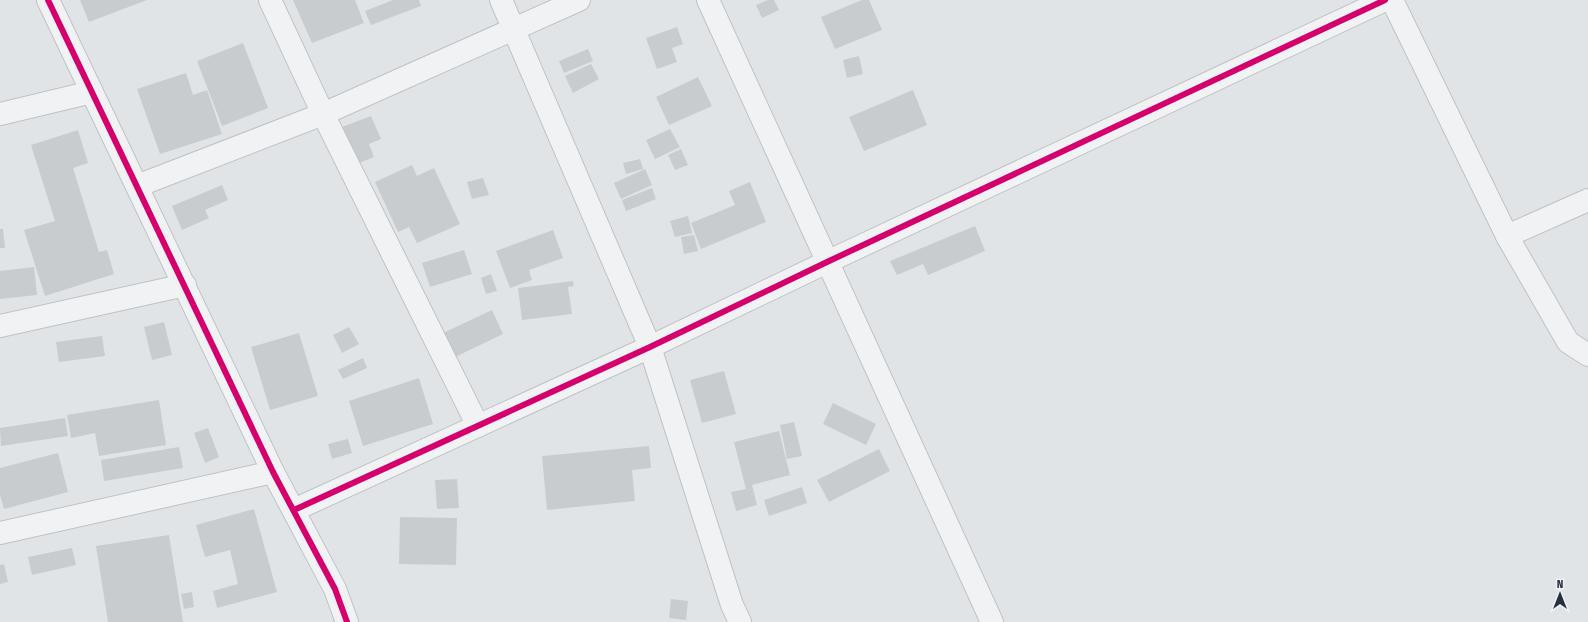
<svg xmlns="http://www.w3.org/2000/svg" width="1588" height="622" viewBox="0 0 1588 622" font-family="'Fira Sans Condensed',sans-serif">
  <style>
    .building { fill: #c9cccf }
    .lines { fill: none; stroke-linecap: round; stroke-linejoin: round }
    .minor-casing { stroke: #bfc2c5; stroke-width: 24 }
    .minor { stroke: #f1f2f3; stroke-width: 22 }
    .cycleway-casing { stroke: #eff2f7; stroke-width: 8 }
    .cycleway { stroke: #d6006c; stroke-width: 6 }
  </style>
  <rect width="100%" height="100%" fill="#e1e4e7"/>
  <g class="building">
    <path d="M80,0H147L89,22Z"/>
    <path d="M293,0H355L364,23L312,43Z"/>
    <path d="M393,0H419L421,6L371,25L365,11Z"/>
    <path d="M768,0H774L779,10L762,18L756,5Z"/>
    <path d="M862,0H869L882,30L835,49L821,17Z"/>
    <path d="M677,27L683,44L672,48L677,62L657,69L646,38Z"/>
    <path d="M243,43L268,108L222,126L197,61Z"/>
    <path d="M588,49L593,61L564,73L559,61Z"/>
    <path d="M859,56L863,74L847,78L843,60Z"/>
    <path d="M591,64L599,79L573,93L565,76Z"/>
    <path d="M186,73L193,95L207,90L222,134L160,154L137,89Z"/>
    <path d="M698,77L712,106L669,125L656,97Z"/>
    <path d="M913,90L927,125L864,151L849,117Z"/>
    <path d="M371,116L381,139L369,144L374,157L357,164L342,127Z"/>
    <path d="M670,129L680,147L655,159L646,140Z"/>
    <path d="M78,130L88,163L73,168L99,252L107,250L114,274L45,296L24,230L55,221L31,145Z"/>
    <path d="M681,149L688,165L675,170L668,155Z"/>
    <path d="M640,159L643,169L626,174L623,163Z"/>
    <path d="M412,165L417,176L434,168L460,224L417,243L409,227L398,232L375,182Z"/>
    <path d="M645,169L652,185L621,199L614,183Z"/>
    <path d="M483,178L489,195L472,199L467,182Z"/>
    <path d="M750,182L766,222L701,249L691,223L735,205L729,191Z"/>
    <path d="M222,185L228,200L205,210L209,218L182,230L172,206Z"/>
    <path d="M652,188L656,199L626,211L622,200Z"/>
    <path d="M688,216L692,233L675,237L670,221Z"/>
    <path d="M975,226L985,251L928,275L923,264L897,275L890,261Z"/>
    <path d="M0,229H3L5,248H0Z"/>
    <path d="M553,230L563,258L529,270L532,280L510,288L496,251Z"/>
    <path d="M694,235L698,251L684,254L681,237Z"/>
    <path d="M464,250L472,274L430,287L422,263Z"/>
    <path d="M34,267L37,295L0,299V271Z"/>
    <path d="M491,274L497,291L486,294L481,278Z"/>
    <path d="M573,281L574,286L568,287L572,314L522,320L518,288Z"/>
    <path d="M492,310L503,334L451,359L439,335Z"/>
    <path d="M164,322L172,355L152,360L144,327Z"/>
    <path d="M349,327L359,344L342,353L333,335Z"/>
    <path d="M299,333L318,396L270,410L251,347Z"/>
    <path d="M102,336L105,356L59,362L56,342Z"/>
    <path d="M363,358L367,368L343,379L338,370Z"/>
    <path d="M724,371L736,414L702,423L690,380Z"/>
    <path d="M419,378L433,424L363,446L349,401Z"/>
    <path d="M159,400L166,445L99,456L95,433L71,438L67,415Z"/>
    <path d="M833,403L876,424L866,445L823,424Z"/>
    <path d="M65,418L68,436L1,446L0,428Z"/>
    <path d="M794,422L802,456L787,459L780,425Z"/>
    <path d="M208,428L219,457L205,463L194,433Z"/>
    <path d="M779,431L790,475L752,485L757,505L736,511L731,492L746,489L734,442Z"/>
    <path d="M348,439L352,453L332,459L328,444Z"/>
    <path d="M649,446L651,468L632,470L635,501L547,510L542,456Z"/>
    <path d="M179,447L183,468L104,481L101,460Z"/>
    <path d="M879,449L890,471L829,502L817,480Z"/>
    <path d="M58,453L68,492L4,509L0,495V468Z"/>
    <path d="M457,479L459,508L437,509L435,480Z"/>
    <path d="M802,487L807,503L769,516L764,500Z"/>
    <path d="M254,509L277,592L217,608L213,591L238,584L230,550L205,557L196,525Z"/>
    <path d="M400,517L457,518L456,565L399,564Z"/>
    <path d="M169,535L183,622H108L96,546Z"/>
    <path d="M72,548L76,565L32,575L28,557Z"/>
    <path d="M4,564L8,582L0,584V565Z"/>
    <path d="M192,592L194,607L184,609L181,594Z"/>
    <path d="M671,599L688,601L686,620L669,618Z"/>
  </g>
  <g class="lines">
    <defs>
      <g id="minor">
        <path d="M48,0L273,472L335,589L347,622"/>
        <path d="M270,0L323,114L478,426"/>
        <path d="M501,0L650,347L732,605L740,622"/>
        <path d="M708,0L992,622"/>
        <path d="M1392,0L1507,236L1568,342L1588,355"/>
        <path d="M0,114L92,92"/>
        <path d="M137,186L323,114L579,0"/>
        <path d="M1507,236L1588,200"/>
        <path d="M0,326L185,285"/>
        <path d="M294,510L650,347L827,262L1385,0"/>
        <path d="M0,533L273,472"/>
      </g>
    </defs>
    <use href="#minor" class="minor-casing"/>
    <use href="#minor" class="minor"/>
    <defs>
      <g id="cycleway">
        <path d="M48,0L273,472L335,589L347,622"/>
        <path d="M294,510L650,347L827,262L1385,0"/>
      </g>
    </defs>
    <use href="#cycleway" class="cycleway-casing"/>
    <use href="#cycleway" class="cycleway"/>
  </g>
  <g transform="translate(1560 594)" stroke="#eff2f7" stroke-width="3" paint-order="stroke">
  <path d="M0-3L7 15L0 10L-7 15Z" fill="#273041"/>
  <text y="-6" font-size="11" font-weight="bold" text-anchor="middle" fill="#273041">N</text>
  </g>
</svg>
